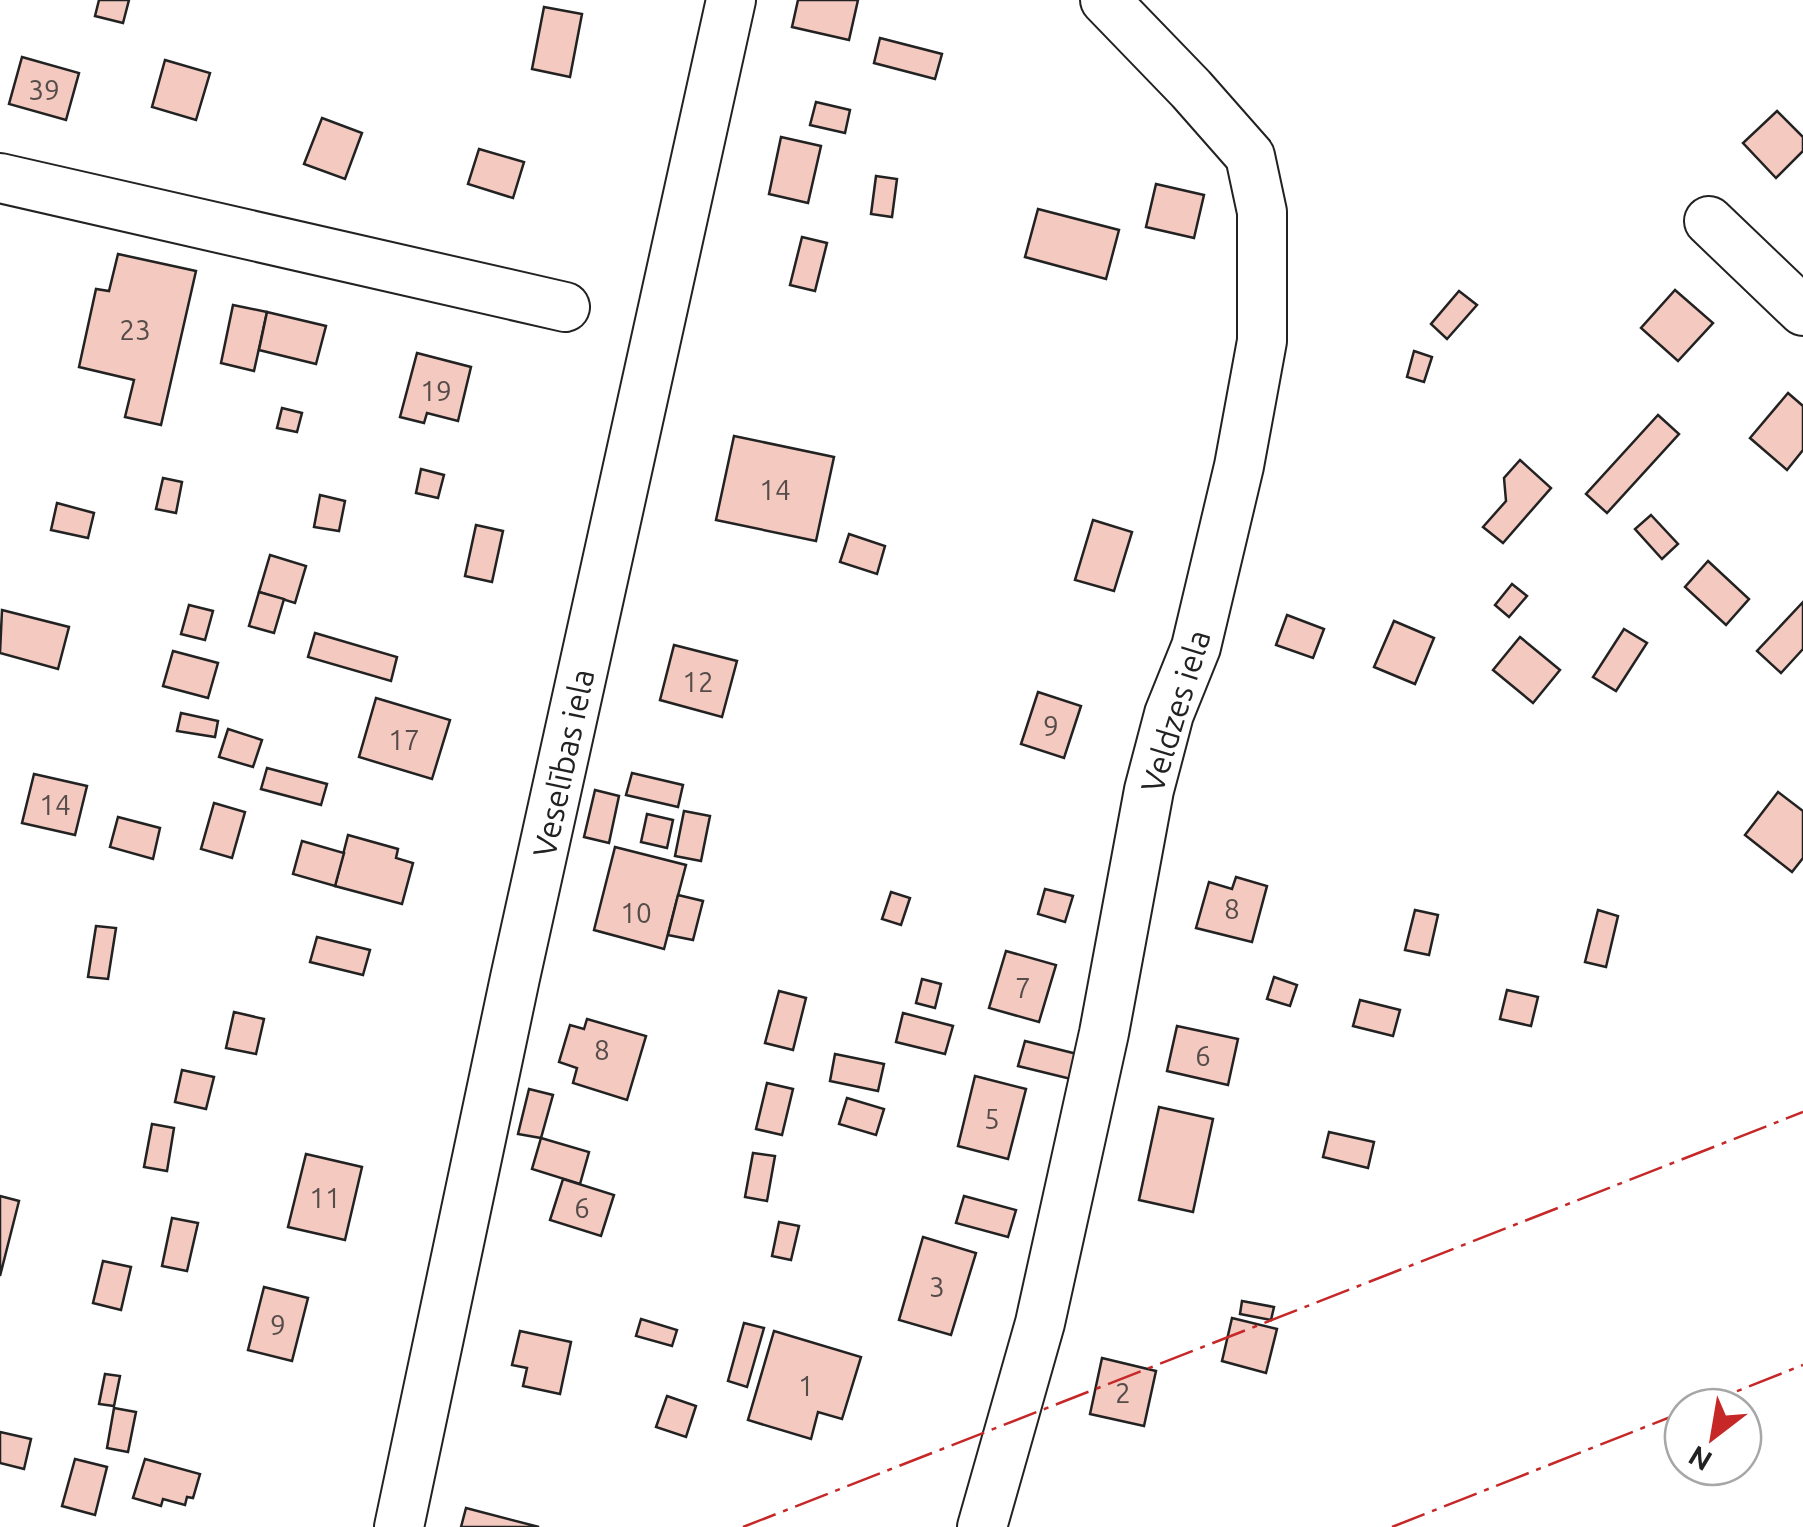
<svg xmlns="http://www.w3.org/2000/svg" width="1803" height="1527" viewBox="0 0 1803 1527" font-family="Ubuntu,sans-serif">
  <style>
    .building { fill: #f3c9c0; stroke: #222; stroke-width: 2.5 }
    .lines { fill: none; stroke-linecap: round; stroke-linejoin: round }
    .minor-casing { stroke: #222; stroke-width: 52 }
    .minor { stroke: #fff; stroke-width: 48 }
    .power { stroke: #c62828; stroke-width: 2.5; stroke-dasharray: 35 8 5 8; stroke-linecap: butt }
    .labels { text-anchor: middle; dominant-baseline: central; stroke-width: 8; stroke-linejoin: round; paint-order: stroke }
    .number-label { font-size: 28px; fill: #564c4a }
    .street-label { font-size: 32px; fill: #222; stroke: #fff }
  </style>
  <rect width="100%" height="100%" fill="#fff"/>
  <g class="building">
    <path d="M99,0H129L123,23L95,16Z"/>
    <path d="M798,0H858L849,40L792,27Z"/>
    <path d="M544,7L582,14L570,77L532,69Z"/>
    <path d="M880,38L942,54L935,79L874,63Z"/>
    <path d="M22,57L79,73L66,120L9,104Z"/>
    <path d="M165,60L210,73L196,120L152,107Z"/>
    <path d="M816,102L850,110L845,133L810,125Z"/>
    <path d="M1777,111L1803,137V151L1776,178L1743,143Z"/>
    <path d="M322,118L362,133L345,179L304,164Z"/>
    <path d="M781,137L821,146L808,203L769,194Z"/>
    <path d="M479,149L524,162L513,198L468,184Z"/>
    <path d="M876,176L897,179L892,217L871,214Z"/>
    <path d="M1156,184L1204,195L1194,238L1146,227Z"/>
    <path d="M1038,209L1119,230L1106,279L1025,257Z"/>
    <path d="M802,237L827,243L815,291L790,285Z"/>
    <path d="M118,254L196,271L161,425L125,417L134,380L79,367L96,289L109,291Z"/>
    <path d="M1675,290L1713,323L1678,361L1641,328Z"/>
    <path d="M1459,291L1477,305L1447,339L1431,324Z"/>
    <path d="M233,305L267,312L254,371L221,363Z"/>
    <path d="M267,312L326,326L316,364L259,350Z"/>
    <path d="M1414,351L1432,357L1424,382L1407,377Z"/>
    <path d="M417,353L471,367L458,421L427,413L424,423L400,417Z"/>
    <path d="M1788,393L1803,406V450L1787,470L1750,438Z"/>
    <path d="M282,408L302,413L297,432L277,428Z"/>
    <path d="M1658,415L1679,434L1607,513L1586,494Z"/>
    <path d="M734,436L834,457L816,541L716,520Z"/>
    <path d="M1520,460L1551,488L1503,543L1483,527L1506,501L1504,478Z"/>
    <path d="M421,469L444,475L438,498L416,493Z"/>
    <path d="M163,478L182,482L176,513L156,509Z"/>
    <path d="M320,495L345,501L339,531L314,527Z"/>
    <path d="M57,503L94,513L88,538L51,530Z"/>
    <path d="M1651,515L1678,544L1662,559L1635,529Z"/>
    <path d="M1093,520L1132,532L1114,591L1075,580Z"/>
    <path d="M476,525L503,531L492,582L465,576Z"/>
    <path d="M849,534L885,546L877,574L840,562Z"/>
    <path d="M270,555L306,566L295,603L259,592Z"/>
    <path d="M1708,561L1749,599L1726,625L1685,587Z"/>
    <path d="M1512,584L1527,596L1509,617L1495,605Z"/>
    <path d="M259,592L284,599L274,633L249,626Z"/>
    <path d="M1803,602V649L1781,673L1757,651Z"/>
    <path d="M189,605L213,611L205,640L181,634Z"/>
    <path d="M2,610L69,627L58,669L0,653Z"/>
    <path d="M1287,615L1324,629L1313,658L1276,645Z"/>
    <path d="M1394,621L1434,638L1415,684L1374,667Z"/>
    <path d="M1624,629L1647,643L1616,691L1593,677Z"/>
    <path d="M315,633L397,657L391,681L308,657Z"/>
    <path d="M1520,637L1560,670L1533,703L1493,670Z"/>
    <path d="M674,645L737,661L722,717L660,700Z"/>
    <path d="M173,651L218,663L208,698L163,686Z"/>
    <path d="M1038,692L1081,706L1064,758L1021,744Z"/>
    <path d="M376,698L450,720L432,779L359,757Z"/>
    <path d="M181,713L218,721L215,737L177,731Z"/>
    <path d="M228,729L262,740L253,767L219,757Z"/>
    <path d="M267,768L327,784L321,805L261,789Z"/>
    <path d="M632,773L683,785L678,807L626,795Z"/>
    <path d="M34,774L87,786L75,835L22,823Z"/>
    <path d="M595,790L619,796L609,843L584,837Z"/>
    <path d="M1778,792L1803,811V858L1792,872L1745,835Z"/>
    <path d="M214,803L245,812L232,858L201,849Z"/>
    <path d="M684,811L710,816L701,861L675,856Z"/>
    <path d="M647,814L673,820L667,848L641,842Z"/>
    <path d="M118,817L160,828L153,859L110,847Z"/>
    <path d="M348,835L398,849L396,858L413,863L402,904L335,886Z"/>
    <path d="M302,841L344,853L335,886L293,874Z"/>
    <path d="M615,847L686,865L664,949L594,930Z"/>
    <path d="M1236,877L1267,886L1252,942L1196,928L1209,882L1232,889Z"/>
    <path d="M1045,889L1073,896L1065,922L1038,914Z"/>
    <path d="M891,892L910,898L901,925L882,919Z"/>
    <path d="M678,895L703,901L693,940L668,935Z"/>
    <path d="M1415,910L1438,915L1429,955L1405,950Z"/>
    <path d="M1598,910L1618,916L1606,967L1585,962Z"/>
    <path d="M96,926L116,928L108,979L88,977Z"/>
    <path d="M317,937L370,950L363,975L310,962Z"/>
    <path d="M1006,951L1056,965L1039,1022L989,1008Z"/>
    <path d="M1274,977L1297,985L1290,1006L1267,999Z"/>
    <path d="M922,979L941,984L935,1008L916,1003Z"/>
    <path d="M1507,990L1538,997L1531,1026L1500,1019Z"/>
    <path d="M779,991L806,998L793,1050L765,1043Z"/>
    <path d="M1360,1000L1400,1010L1393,1036L1353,1026Z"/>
    <path d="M234,1012L264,1019L256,1054L226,1048Z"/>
    <path d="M903,1013L953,1026L945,1054L896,1042Z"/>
    <path d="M587,1019L646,1036L627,1100L573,1083L577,1068L559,1062L570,1025L584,1029Z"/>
    <path d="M1177,1026L1238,1039L1228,1085L1167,1071Z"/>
    <path d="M1025,1041L1077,1054L1071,1079L1018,1066Z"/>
    <path d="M835,1054L884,1064L878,1091L830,1081Z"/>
    <path d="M182,1070L214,1077L206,1109L175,1102Z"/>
    <path d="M975,1076L1026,1089L1008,1159L958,1146Z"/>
    <path d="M767,1083L793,1089L782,1135L756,1129Z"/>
    <path d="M529,1089L553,1095L541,1138L518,1134Z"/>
    <path d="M847,1098L884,1109L876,1135L839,1124Z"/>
    <path d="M1159,1107L1213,1119L1193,1212L1139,1200Z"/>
    <path d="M152,1124L174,1128L167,1171L144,1167Z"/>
    <path d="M1329,1132L1374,1142L1368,1168L1323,1157Z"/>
    <path d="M541,1138L589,1152L580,1184L532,1169Z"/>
    <path d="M753,1153L775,1156L767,1201L745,1197Z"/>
    <path d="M306,1154L362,1167L345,1240L288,1227Z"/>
    <path d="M563,1179L614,1195L601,1236L550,1220Z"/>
    <path d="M0,1196L19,1201L0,1276Z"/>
    <path d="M964,1196L1016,1210L1008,1237L956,1223Z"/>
    <path d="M172,1218L198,1223L187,1271L162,1266Z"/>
    <path d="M779,1222L799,1226L791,1260L772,1256Z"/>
    <path d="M923,1237L976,1253L951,1335L899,1320Z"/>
    <path d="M103,1261L131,1267L121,1310L93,1303Z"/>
    <path d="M264,1287L308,1298L292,1361L248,1350Z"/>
    <path d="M1242,1301L1274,1307L1271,1320L1240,1314Z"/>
    <path d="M1232,1318L1277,1329L1266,1373L1222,1361Z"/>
    <path d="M641,1319L677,1330L672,1346L636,1336Z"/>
    <path d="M744,1323L764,1328L747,1387L728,1381Z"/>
    <path d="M520,1331L571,1342L560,1394L523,1386L527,1368L512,1365Z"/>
    <path d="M774,1331L861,1357L842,1419L818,1412L811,1439L748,1420Z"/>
    <path d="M1102,1358L1156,1371L1144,1426L1090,1414Z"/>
    <path d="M105,1374L120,1376L114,1406L99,1404Z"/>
    <path d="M667,1396L696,1406L686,1437L656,1427Z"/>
    <path d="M114,1408L136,1412L128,1452L107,1448Z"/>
    <path d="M0,1432L31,1439L24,1469L0,1463Z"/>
    <path d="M75,1459L107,1467L95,1515L62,1506Z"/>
    <path d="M145,1459L200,1474L193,1498L187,1497L185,1505L163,1499L161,1506L133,1498Z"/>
    <path d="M466,1508L539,1527H461Z"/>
  </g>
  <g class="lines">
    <defs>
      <g id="minor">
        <path d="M0,178L565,307"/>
        <path d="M1709,221L1803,311"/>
        <path d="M399,1527L515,978L731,0"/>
        <path d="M982,1527L1040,1323L1104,1033L1149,790L1169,714L1196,647L1239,466L1262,341V212L1250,156L1191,89L1105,0"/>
      </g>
    </defs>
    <use href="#minor" class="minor-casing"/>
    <use href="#minor" class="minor"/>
    <g class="power">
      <path d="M1697,1407L1803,1365"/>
      <path d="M743,1527L1803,1112"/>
      <path d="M1392,1527L1683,1412"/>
    </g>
  </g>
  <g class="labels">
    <g class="number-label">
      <text x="44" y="89">39</text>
      <text x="135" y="329">23</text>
      <text x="436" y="390">19</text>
      <text x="775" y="489">14</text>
      <text x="698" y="681">12</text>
      <text x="1051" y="725">9</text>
      <text x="404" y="739">17</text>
      <text x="55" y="804">14</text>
      <text x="1232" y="908">8</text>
      <text x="636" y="912">10</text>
      <text x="1023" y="987">7</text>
      <text x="602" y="1049">8</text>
      <text x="1203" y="1055">6</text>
      <text x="992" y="1118">5</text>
      <text x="325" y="1197">11</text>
      <text x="582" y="1207">6</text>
      <text x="937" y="1286">3</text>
      <text x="278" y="1324">9</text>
      <text x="806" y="1385">1</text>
      <text x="1123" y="1392">2</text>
    </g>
    <g class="street-label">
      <text transform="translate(1175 711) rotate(-73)">Veldzes iela</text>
      <text transform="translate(563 763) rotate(-78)">Veselības iela</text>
    </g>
  </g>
  <g transform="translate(1713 1437) rotate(211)"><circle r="48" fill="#ffffff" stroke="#a7a7a7" stroke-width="2.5"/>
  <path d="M0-8L18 38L0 25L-18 38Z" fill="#c62828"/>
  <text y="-15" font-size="28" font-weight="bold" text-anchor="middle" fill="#222222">N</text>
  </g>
</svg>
